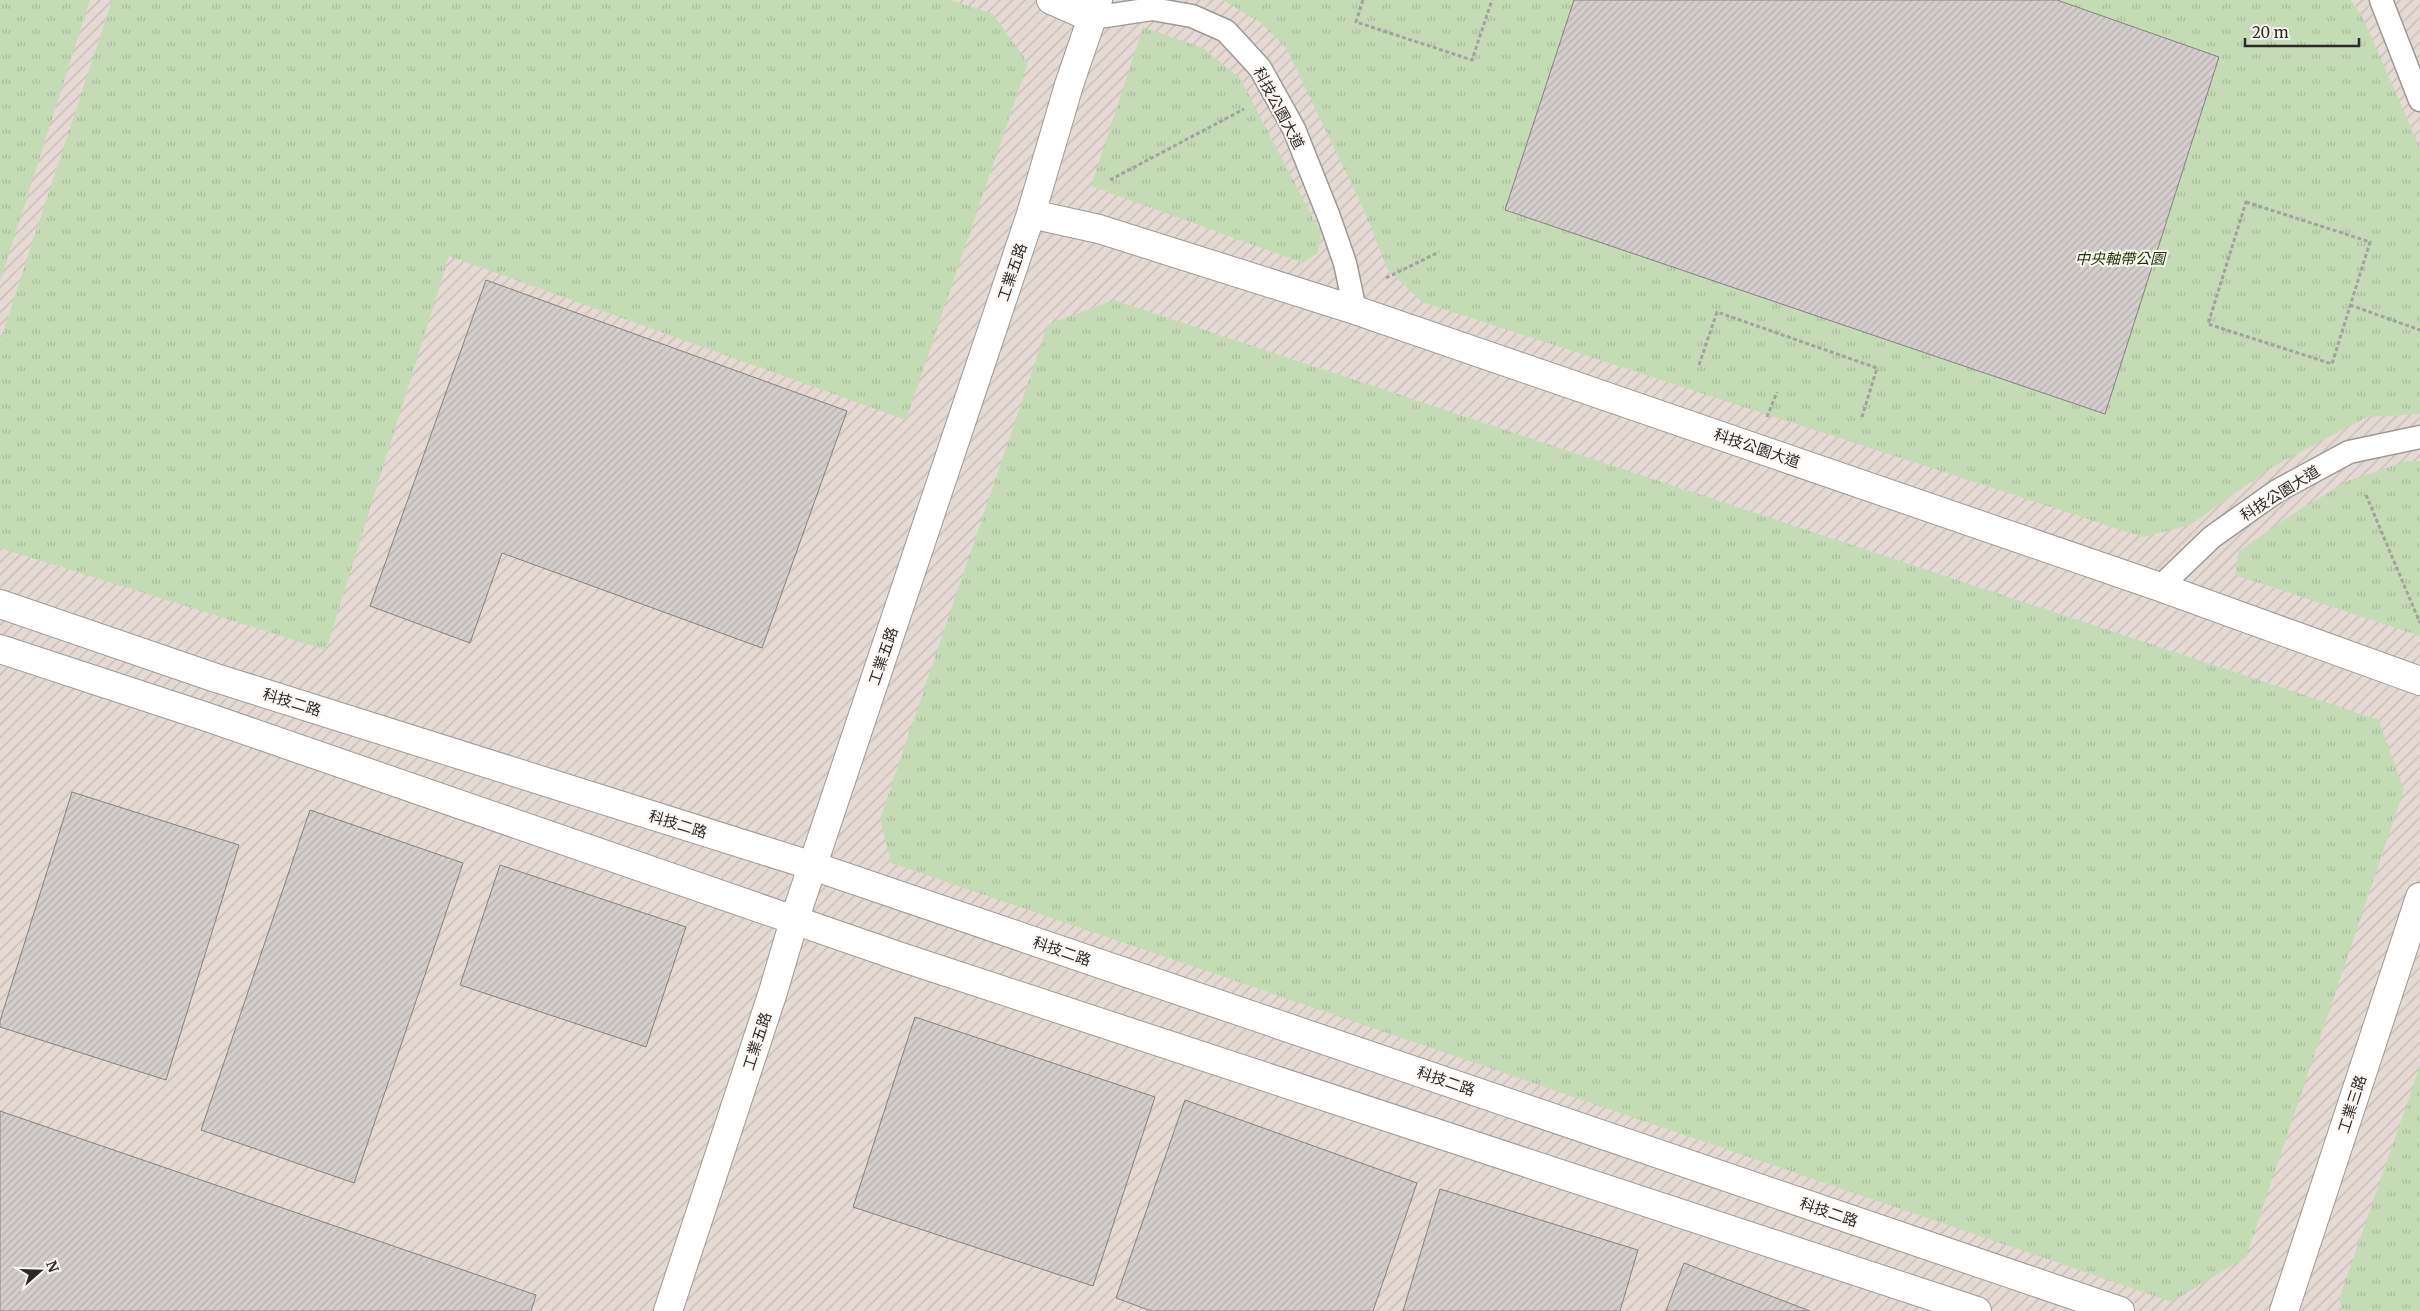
<svg xmlns="http://www.w3.org/2000/svg" width="2420" height="1311" font-family="Merriweather,'Noto Sans TC',serif">
<defs>
<pattern id="industrial-furrows" width="10" height="10" patternUnits="userSpaceOnUse" patternTransform="scale(1.25)"><rect width="10" height="10" fill="#e5dad3"/><path d="M-1 1l2-2M0 10L10 0M9 11l2-2" fill="none" stroke="#c5bbb5"/></pattern>
<pattern id="grass-tufts" width="24" height="20" patternUnits="userSpaceOnUse" patternTransform="scale(1.25)"><rect width="24" height="20" fill="#c5dbb6"/><path d="M3 7l-1-3M5 7V3M7 7l1-3M15 17l-1-3M17 17v-4M19 17l1-3" fill="none" stroke="#a9bc9c"/></pattern>
<pattern id="building-hatch" width="6" height="6" patternUnits="userSpaceOnUse" patternTransform="scale(1.25)"><rect width="6" height="6" fill="#d3cecb"/><path d="M-1 1l2-2M0 6l6-6M5 7l2-2" fill="none" stroke="#b5b1ae"/></pattern>
</defs>
<rect width="100%" height="100%" fill="#ede8e5"/>
<!-- industrial -->
<path fill="url(#industrial-furrows)" d="M0 0H2420V1311H0Z"/>
<!-- grass -->
<path fill="url(#grass-tufts)" d="M0 0H90L0 282Z
M112 0H951L993 14 1028 63 906 420 449 256 326 650 0 548V341Z
M1223 0H2351L2363 18 2420 148V414L2367 417 2274 466 2190 525 2143 537 1422 302 1388 270 1363 208 1286 48 1261 23Z
M1143 27 1203 48 1240 78 1321 233 1318 253 1303 263 1091 186Z
M1114 300 2379 720 2404 790 2246 1257 2172 1302 891 863 880 819 1048 324Z
M2406 461H2420V636L2235 575 2239 551 2288 517 2347 481Z
M2420 1066V1311H2343L2339 1299Z"/>
<!-- building -->
<path fill="url(#building-hatch)" stroke="#85817e" d="M1574 0H2057L2219 57 2105 414 1505 210Z
M486 280 847 411 762 648 502 553 470 643 370 606Z
M72 792 239 845 166 1080 0 1027V1021Z
M310 810 463 863 354 1183 201 1130Z
M500 865 686 927 646 1047 460 985Z
M915 1017 1155 1097 1093 1286 853 1207Z
M1185 1100 1417 1183 1373 1311H1151L1116 1298Z
M0 1111 536 1295 531 1311H0Z
M1440 1189 1638 1250 1620 1311H1403Z
M1684 1263 1810 1311H1666Z"/>
<g fill="none" stroke-linecap="round" stroke-linejoin="round">
<!-- lane casing -->
<g stroke="#9d9996" stroke-width="25">
<path id="lane" d="M2381 0 2420 100
M1092 18 1152 9 1192 16 1226 31 1260 68 1294 129 1329 217 1345 263 1355 310
M2160 587 2212 537 2277 491 2349 452 2420 437"/>
</g>
<!-- street casing -->
<g stroke="#9d9996" stroke-width="30">
<path id="street" d="M1051 0 1092 18
M1031 214 1099 229 1355 310 2160 587 2420 681
M0 604 216 678 813 866 2120 1311
M0 649 204 716 901 957 1977 1311
M668 1311 773 992 794 921 1031 214 1069 85 1098 0
M2284 1311 2420 897"/>
</g>
<!-- path -->
<path stroke="#a4a19e" stroke-width="3" stroke-dasharray="4 2.5" stroke-linecap="butt" d="M1363 0 1356 22 1472 60 1492 0
M1110 180 1244 109
M2246 202 2370 242 2332 364 2208 324Z
M1386 278 1439 252
M2350 305 2420 330
M1699 365 1717 312 1877 368 1861 420
M1767 417 1777 392
M2366 495 2420 623"/>
<!-- lane -->
<use href="#lane" stroke="#fff" stroke-width="22"/>
<!-- street -->
<use href="#street" stroke="#fff" stroke-width="28"/>
</g>
<g text-anchor="middle" dominant-baseline="central" stroke-width="4" stroke-linejoin="round" paint-order="stroke">
<!-- street labels -->
<g font-size="15" fill="#2c2a29" stroke="#faf6f2">
<text transform="translate(1279 108) rotate(62)">科技公園大道</text>
<text transform="translate(1012 272) rotate(-71)">工業五路</text>
<text transform="translate(1757 448) rotate(19)">科技公園大道</text>
<text transform="translate(2280 493) rotate(-32)">科技公園大道</text>
<text transform="translate(883 656) rotate(-71)">工業五路</text>
<text transform="translate(292 702) rotate(17)">科技二路</text>
<text transform="translate(678 824) rotate(17)">科技二路</text>
<text transform="translate(1062 951) rotate(19)">科技二路</text>
<text transform="translate(757 1041) rotate(-72)">工業五路</text>
<text transform="translate(1446 1081) rotate(19)">科技二路</text>
<text transform="translate(2352 1104) rotate(-72)">工業三路</text>
<text transform="translate(1829 1212) rotate(19)">科技二路</text>
</g>
<!-- park labels -->
<g font-size="15" font-style="italic" fill="#1b3500" stroke="#faf6f2">
<text x="2120" y="258">中央軸帶公園</text>
</g>
</g>
<!-- north arrow -->
<g transform="translate(40 1271) rotate(70)" stroke="#faf6f2" stroke-width="4" paint-order="stroke">
<path d="M0-4L9 19L0 12L-9 19Z" fill="#2c2a29"/>
<text y="-8" font-size="14" font-weight="bold" text-anchor="middle" fill="#2c2a29">N</text>
</g>
<!-- scale -->
<path d="M2245 38v8h114v-8" fill="none" stroke="#2c2a29" stroke-width="2.5"/>
<text x="2252" y="38" font-size="15" fill="#2c2a29" stroke="#faf6f2" stroke-width="4" paint-order="stroke">20 m</text>
</svg>
